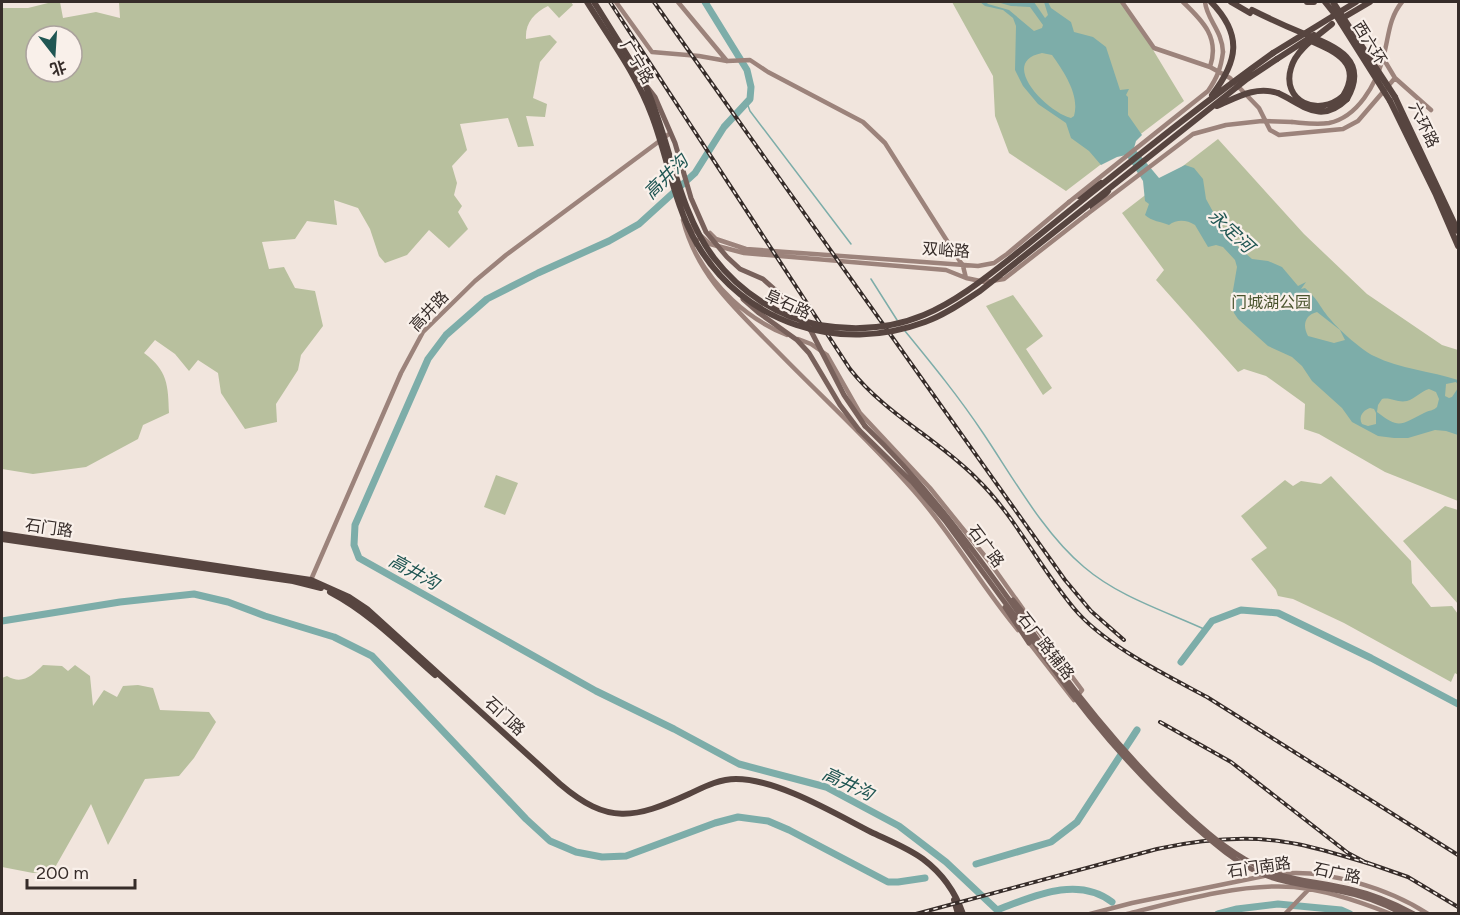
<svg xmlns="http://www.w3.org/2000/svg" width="1460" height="915" font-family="Figtree,'Noto Sans SC',sans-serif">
<rect width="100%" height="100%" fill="#f1e5dd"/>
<!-- green -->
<path fill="#b8c09e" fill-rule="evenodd" d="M52 2H60L63 18 96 12 120 18 119 2H571L573 5 559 18 548 6C534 13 525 23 526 39L550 35 557 42 540 62 533 98 547 104 545 117 526 116 534 146 518 147 508 118 460 124 467 150 452 166 457 183 454 195 462 206 458 212 468 229 449 248 429 230 407 255 385 263 379 256 370 229 358 208 334 200 337 225 307 221 295 239 262 242 269 269 284 267 295 288 315 291 323 326 301 355 298 370 276 404 277 422 245 429 221 393 218 373 198 360 189 371 175 354 155 340 144 353C168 371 168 385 169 413L143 425 138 439 86 467 33 474 2 469V8H28ZM36 36H72V72H36Z
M952 2H1124L1184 101 1066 191 1009 153 995 116 993 76Z
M1218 139 1304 234 1367 294 1442 345 1458 350V501L1385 472 1319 434 1304 429 1305 404 1266 376 1244 369 1238 372 1156 280 1164 270 1122 213Z
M1013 295 1043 336 1026 349 1052 388 1043 395 986 306Z
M496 475 518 483 505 515 484 507Z
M1331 476 1411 561 1412 583 1431 607 1452 606 1458 614V675L1455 673 1451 682 1344 623 1293 599 1278 596 1276 590 1251 559 1267 548 1241 516 1285 480 1293 486 1301 481 1321 484Z
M1445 506 1458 510V604L1403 541Z
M43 665 62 666 68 671 75 665 90 676 93 706 104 690 117 697 123 686 138 685 153 688 160 710 209 712 216 722 194 758 179 776 145 779 108 845 91 804 53 871 33 873 2 867V678L7 676C22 685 32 676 43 665Z"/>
<!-- water -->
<path fill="#7dada9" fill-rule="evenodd" d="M980 2H986L988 4 1009 10 1034 31 1042 28 1043 25 1030 7 1011 6 997 2H1034L1045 18 1048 15 1044 2H1048L1051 8 1071 22 1074 32 1093 37 1106 47 1120 90 1129 89 1126 95 1128 97V115L1142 135 1136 141 1134 148 1159 178 1185 165 1194 168 1203 179 1206 199 1227 237 1252 259 1268 261 1282 267 1298 286 1306 282 1301 289 1305 288C1319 300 1320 308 1331 320 1339 330 1363 351 1374 356 1400 369 1431 371 1458 380V385L1456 382 1446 384 1445 396 1449 398 1452 397 1458 388V435L1446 431 1435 430 1408 438H1394L1378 436 1352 422 1342 408 1312 381 1302 366 1292 357 1268 346 1238 319 1234 313 1231 302 1237 267 1235 260 1223 247 1216 245 1208 247 1195 225C1187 220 1177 219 1169 225 1162 222 1151 221 1145 215L1149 204 1145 201 1143 181 1126 155 1117 157 1101 165 1089 151 1071 138 1066 123 1038 104 1023 86 1015 70 1016 26 1013 18 1003 10 985 6ZM1042 53 1052 55C1064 72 1080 95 1074 116L1071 118C1048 113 997 62 1042 53ZM1317 312 1340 330 1345 340 1334 343 1308 336C1302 325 1305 315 1317 312ZM1429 389 1436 392 1439 399 1437 407C1433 411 1430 410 1424 413 1401 424 1400 430 1377 412L1378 405 1382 399C1391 397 1397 403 1407 401 1415 399 1421 391 1429 389ZM1370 408 1374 409 1376 413V424L1368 426 1362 424C1358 417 1363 410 1370 408Z"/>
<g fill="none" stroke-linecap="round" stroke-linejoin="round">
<!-- stream -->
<path stroke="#7dada9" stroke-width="1.5" d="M747 103 750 111 851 244
M871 279 897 320
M905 331C932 364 959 397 983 433 1012 476 1044 534 1084 567 1119 597 1165 611 1206 630"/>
<!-- river -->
<path stroke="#7dada9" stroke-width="7" d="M705 2 747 70 751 87 750 99 724 127 695 173 639 224 609 241 538 273 487 299 446 335 428 359 355 525 354 545 359 558 596 691 674 729 739 764 826 787 899 826 946 862 997 910C1032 897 1077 875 1112 902
M2 621 120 602 194 594 228 602 265 616 334 637 372 656 526 819 550 841 576 852 602 857 626 856 715 823 738 817 768 821 789 830 888 882H898L925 878
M1181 662 1212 621 1241 610 1278 613 1371 658 1458 704
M976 864 1051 842 1077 822 1137 730
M1218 914 1237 909 1278 904 1341 910 1350 914"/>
<!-- secondary -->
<path stroke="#9c837b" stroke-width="4.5" d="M616 2 652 52 699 56 727 61 750 60 768 72 863 122 885 143 963 266 966 278
M678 2 727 61
M1122 2 1154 48 1210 67 1230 78 1259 108 1270 130 1279 135 1343 129 1358 121 1395 78
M1183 2C1203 21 1220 38 1210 67
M1205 2C1207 20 1222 30 1223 52
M1383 58 1395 78 1431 110
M1292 122C1304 123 1316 125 1329 123 1358 117 1376 84 1383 58 1389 38 1388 19 1402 2
M683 220C698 278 739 312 780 354 825 400 872 443 914 491 953 535 981 586 1018 630
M690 226 710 244 744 253 946 270 966 278 985 282 1004 279 1086 215
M710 233 716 239 746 249 978 266 994 263 1007 254 1069 202
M697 240 693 244V248C713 287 747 319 787 335
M798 339 811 344 827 355 860 413 930 488 988 560 1023 609
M310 582 401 373 423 332 475 281 506 255 669 134
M1028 641 1074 700 1082 690 1032 623
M1279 874C1324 868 1390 889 1428 914
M1090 914 1132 903 1264 876
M1127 914C1178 901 1241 883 1294 887 1326 890 1361 902 1391 914
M1285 914 1310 888"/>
<!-- primary -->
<path stroke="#78615b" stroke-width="5" d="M865 426C939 497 996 581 1055 664
M859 430 912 482 946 522 1052 667
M1013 600 1033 625
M1005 607 1029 643"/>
<!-- highway -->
<path stroke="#574540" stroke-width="6" d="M594 2 644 82
M1231 2 1250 13
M1307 2H1314
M1341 19 1370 2
M1332 24C1318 36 1296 49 1291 68 1281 101 1318 118 1343 96
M1273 53 1356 2
M1277 59 1314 35
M1278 93C1304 105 1320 125 1347 99
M1395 97 1458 231
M1390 101 1436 195 1458 246
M1079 196 1101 183
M1093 208 1108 191
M2 534 311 580 349 597 367 609 560 784C608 825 634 819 689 794 704 787 719 779 736 779 777 779 834 813 871 832 888 840 908 848 923 859 943 874 955 891 963 914
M2 539 293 581 321 588
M330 592C370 613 402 646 435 675
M954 900 958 914"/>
<!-- rail casing -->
<g stroke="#362c29" stroke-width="4">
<path id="rail" d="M610 2 850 369C885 414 938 439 977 479 1017 518 1041 571 1078 613 1109 647 1166 675 1207 697L1458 855
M654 2 1065 580 1091 611 1124 640
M1160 722 1231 762 1348 853 1365 862 1408 877 1458 907
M916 914 1157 849C1199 840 1242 835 1285 842 1315 846 1345 857 1374 865"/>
</g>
<!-- rail -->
<use href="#rail" stroke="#f9f0ea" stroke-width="1.5" stroke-dasharray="4.5" stroke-linecap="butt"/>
<!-- secondary-bridge -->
<path stroke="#9c837b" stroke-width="4.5" d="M1069 202 1208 91C1217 78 1221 68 1223 52
M1086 215 1193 134 1226 125 1262 121 1292 122"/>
<!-- primary-bridge -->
<path stroke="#78615b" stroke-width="5" d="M648 88 655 97 675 143 691 198 706 232 727 257 740 269 763 279 790 303 811 331 844 395 865 426
M743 299 759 313 797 340 809 353 840 405 859 430
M1055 664C1095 718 1138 769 1188 815 1212 837 1236 857 1266 870 1292 881 1323 882 1350 889 1372 894 1394 903 1414 914
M1052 667C1092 723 1137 775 1188 821 1211 841 1234 862 1262 874 1286 884 1313 886 1339 891 1361 895 1383 903 1403 914"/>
<!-- highway-bridge -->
<path stroke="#574540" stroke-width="6" d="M587 2C610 39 637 75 652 116 668 158 674 205 697 244 744 324 839 354 925 322 945 315 963 302 980 291L1247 79 1277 59
M1211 2C1243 35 1238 61 1212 95
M1325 2 1337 17 1390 101
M1333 2 1395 97
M1252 10C1268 18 1283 25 1300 32 1331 45 1371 57 1347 99
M1311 41C1336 52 1363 64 1343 96
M644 82C670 139 677 209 714 258 740 292 778 317 819 325 904 339 949 307 1012 257 1038 236 1064 215 1090 194 1150 146 1210 98 1273 53
M1217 106C1238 97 1255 86 1278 93"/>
</g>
<g text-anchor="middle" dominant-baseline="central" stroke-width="4.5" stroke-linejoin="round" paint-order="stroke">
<!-- street labels -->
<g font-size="16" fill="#362c29" stroke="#f9f0ea">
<text transform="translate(1370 43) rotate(58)">西六环</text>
<text transform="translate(637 62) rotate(59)">广宁路</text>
<text transform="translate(1424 125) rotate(64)">六环路</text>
<text transform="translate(946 250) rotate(4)">双峪路</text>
<text transform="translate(788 304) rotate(24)">阜石路</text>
<text transform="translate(429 311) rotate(-47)">高井路</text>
<text transform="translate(49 528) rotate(8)">石门路</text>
<text transform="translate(986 546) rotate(53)">石广路</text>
<text transform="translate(1046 646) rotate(52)">石广路辅路</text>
<text transform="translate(505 716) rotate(43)">石门路</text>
<text transform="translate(1259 867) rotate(-8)">石门南路</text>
<text transform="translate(1337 873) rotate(12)">石广路</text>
</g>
<!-- park labels -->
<g font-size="16" fill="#4a542e" stroke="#f9f0ea">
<text x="1271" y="302">门城湖公园</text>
</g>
<!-- water labels -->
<g font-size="18" font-style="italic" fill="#205653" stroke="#f9f0ea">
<text transform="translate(666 177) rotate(-45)">高井沟</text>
<text transform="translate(1231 231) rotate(43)">永定河</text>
<text transform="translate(414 572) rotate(29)">高井沟</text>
<text transform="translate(848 784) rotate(25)">高井沟</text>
</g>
</g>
<!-- border -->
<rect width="1460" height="915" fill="none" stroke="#362c29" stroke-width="6"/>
<!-- north arrow -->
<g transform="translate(54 54) rotate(163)"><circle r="28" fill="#f9f0ea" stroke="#aba29d" stroke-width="1.5"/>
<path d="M0-4.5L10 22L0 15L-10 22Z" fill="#205653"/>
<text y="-9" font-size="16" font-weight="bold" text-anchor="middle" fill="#362c29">北</text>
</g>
<!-- scale -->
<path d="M27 879v9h108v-9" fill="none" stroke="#362c29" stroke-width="3"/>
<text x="36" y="879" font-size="18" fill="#362c29" stroke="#f9f0ea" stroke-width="4.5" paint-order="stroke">200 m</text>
</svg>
